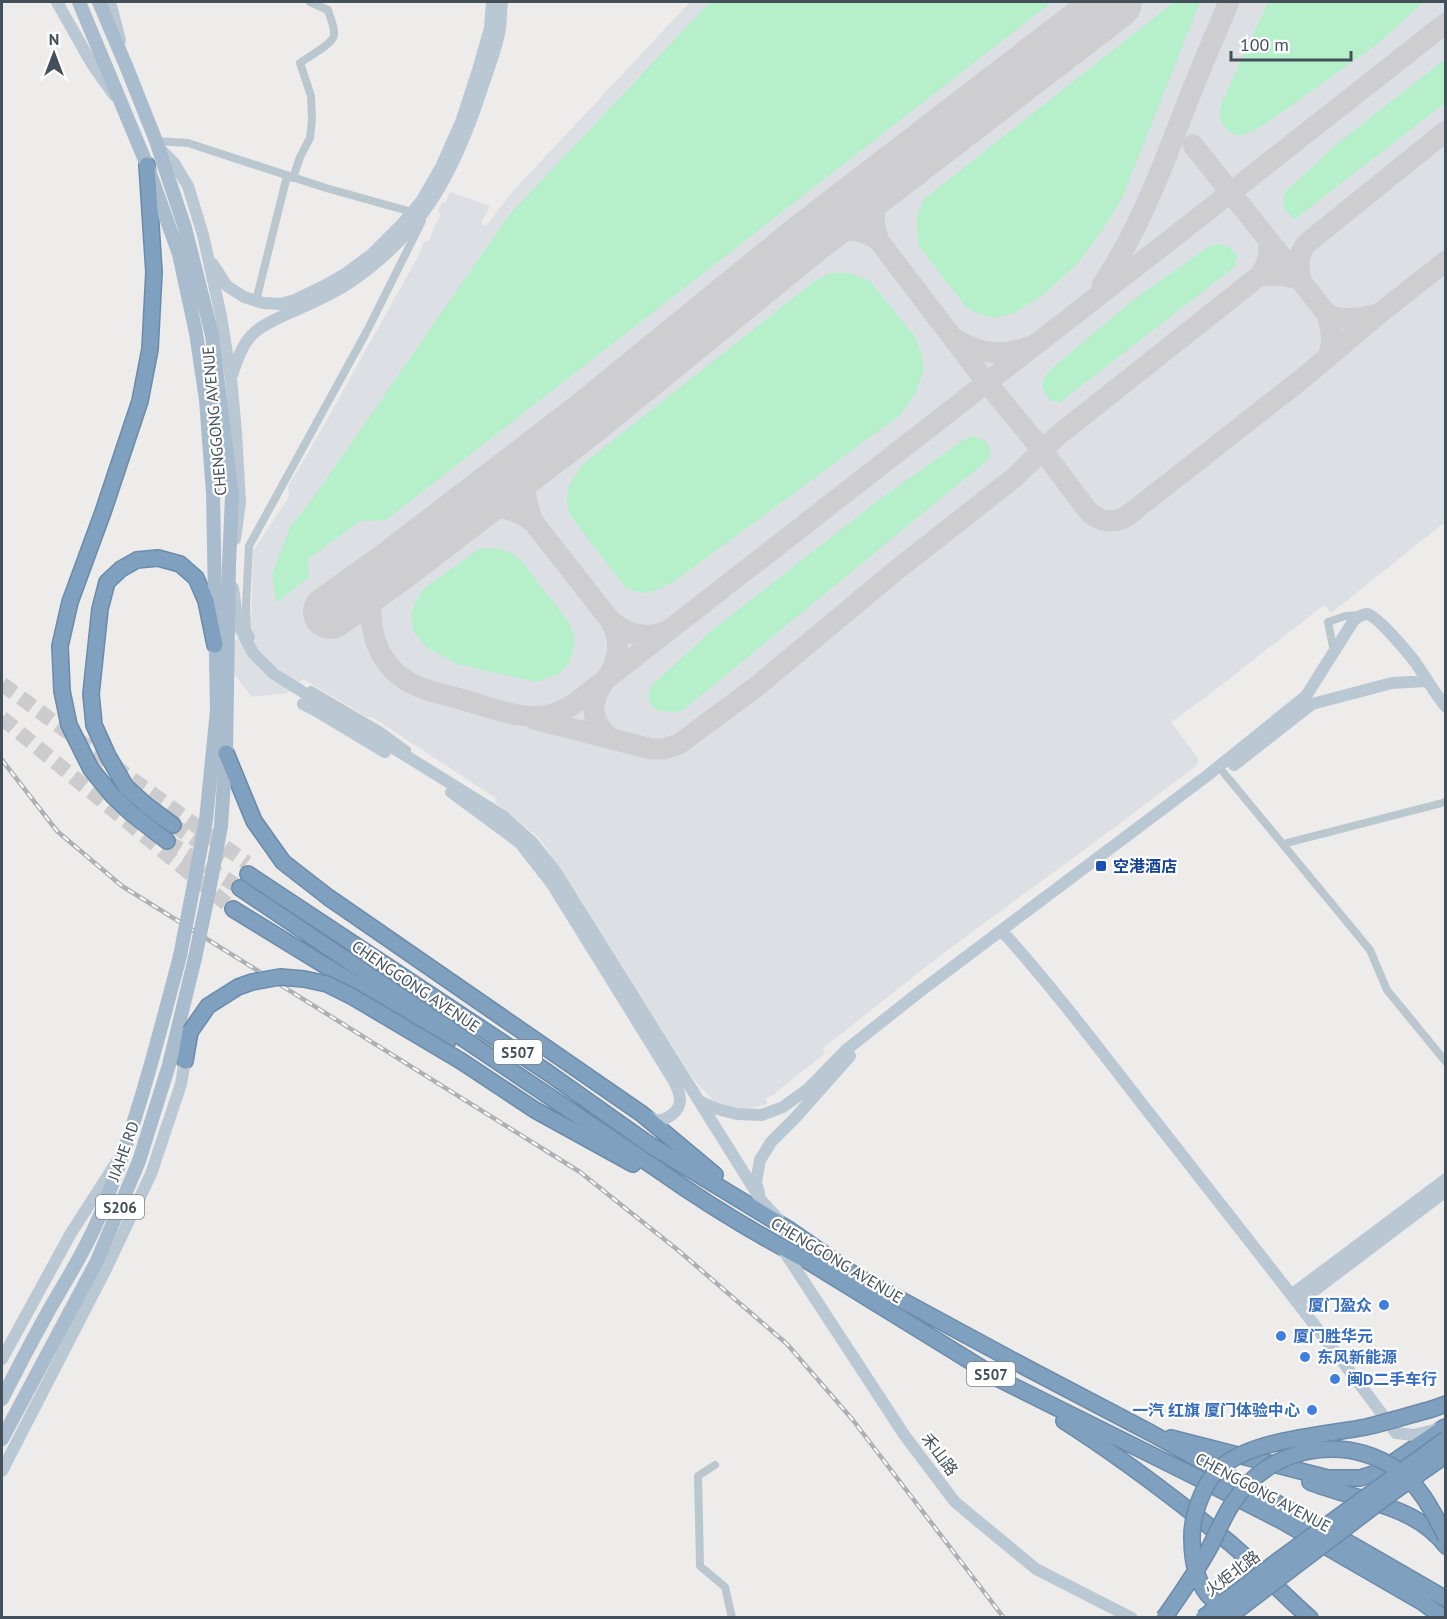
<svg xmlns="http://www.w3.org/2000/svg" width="1447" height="1619" font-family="'PT Sans','Noto Sans SC',sans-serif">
<rect width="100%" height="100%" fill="#eeebeb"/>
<!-- airport -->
<path fill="#dce0e4" d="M690 2H1445V522L1331 613 1324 605 1201 701 1171 722 1198 758V763L1196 766 1122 822 945 952 823 1048 825 1053 773 1095 766 1098 767 1104 747 1109 721 1106 714 1101 694 1080 546 848 538 837 495 802 497 799 372 717H367L303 679 287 693 252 697 230 669 229 645 251 628 253 551 289 497 288 486 319 434 421 251 423 242 429 241 435 225 441 215 438 212 439 208 443 202 445 203 450 192 490 206 481 223 486 226 512 192Z"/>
<!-- green -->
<path fill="#b5f0ca" d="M710 2H1052L386 520 360 521 308 559 309 577 276 603 272 574 290 527 316 494 509 215Z
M1174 2H1200L1122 198 1106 225 1079 262 1043 295 1014 313 996 318 979 314 966 307 918 245 917 215 924 199Z
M1268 2H1424L1376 45 1265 124 1251 132 1236 136 1226 129 1219 117 1222 102Z
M1445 59V103L1295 219C1285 212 1279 203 1286 191L1338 143Z
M1217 244 1228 246 1239 257 1234 260 1237 265 1059 403C1046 400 1044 394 1042 382L1049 371 1133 300 1208 247Z
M830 273H849L870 281 915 337 921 353 924 369 916 392 900 415 676 580C656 591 647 598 625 587L570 515 567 500 568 487 583 464 812 283Z
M975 437 987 442 990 450 989 459 682 711C663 713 644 712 650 687L711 631 876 502 966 438Z
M479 549C497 548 506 548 521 560L569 623 574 635V649L568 665 557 675 536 682 457 664 426 647 413 631 411 612 422 590Z"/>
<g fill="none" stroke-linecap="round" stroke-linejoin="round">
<!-- taxiway -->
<path stroke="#ceced0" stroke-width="21" d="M1193 145 1327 314
M807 239C831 229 857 224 879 241 870 219 875 197 887 177
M879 241 987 383 1043 451 1088 511C1099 522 1114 524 1127 516L1303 378 1380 313 1446 261
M1259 276 1278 275 1301 279C1298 266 1297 256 1306 244L1446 131
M1102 285C1137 233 1160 174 1182 116 1197 77 1213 39 1229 2
M955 339C980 354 1002 357 1028 347
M1328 357C1334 342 1331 329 1327 314 1345 322 1361 318 1379 314
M585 420C547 450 508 468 534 523 494 488 450 521 417 548 406 557 391 566 382 578 360 608 373 659 404 679 422 691 444 694 464 700 490 707 521 721 549 715 558 713 566 708 574 704L1202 215 1446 23
M534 523 610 620C622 641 619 659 607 678
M610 620C627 634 646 641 667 631
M604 682C588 705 591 721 611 739
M534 719 651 749H664L679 744 756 687 899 568 1015 477 1056 437 1259 276C1268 265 1271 253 1268 239"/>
<!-- runway -->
<path stroke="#ceced0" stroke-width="54" d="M330 612 392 568 585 420 807 239 1115 2"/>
<!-- highway-tunnel -->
<path stroke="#ccccce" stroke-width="15" stroke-dasharray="15 8" stroke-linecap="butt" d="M2 684 247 863
M2 718 233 909
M173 825 225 859
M167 841 240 888"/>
<!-- highway casing -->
<g stroke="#6b8baa" stroke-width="18">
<path id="highway" d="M147 165 154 272 150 349 140 401 103 512 70 602 60 646 62 691 69 725 91 769 113 796 131 813 167 841
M226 753 254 821 283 862 328 897 642 1114 715 1175
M173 825 146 805 126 787 108 756 94 725 91 694 100 609 107 582 121 569 137 560 158 558 180 564 196 578 206 601 215 645
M248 874 547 1072 650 1145 788 1229 853 1274 1027 1368 1151 1433 1356 1547 1446 1599
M240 888 657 1169C704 1202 754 1233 806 1260L1001 1380 1190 1474 1282 1521 1422 1602 1444 1618
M233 909 448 1041
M185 1061 190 1032
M461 1061 535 1110 633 1164
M1432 1409 1446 1404
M1064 1421C1122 1458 1177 1500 1230 1543 1258 1567 1282 1594 1310 1618
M1171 1438 1328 1478H1360L1379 1472 1445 1427
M1310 1482C1354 1500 1415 1504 1446 1546"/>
</g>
<!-- street -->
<path stroke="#bbc7cf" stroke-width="8" d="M156 141 188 143 326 188 412 212
M293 178 300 157 310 138 312 119 311 96 300 63C308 57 333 44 334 35 335 27 330 18 328 10L310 2
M256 301 287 176
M251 637 247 630 246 606 249 546 368 329 422 221
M1334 652 1328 622 1345 616 1360 615
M311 690 381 731 407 750
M1224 773 1370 950 1387 990 1446 1062
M1283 844 1446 802
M715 1465 698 1476 700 1566 725 1587 732 1618"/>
<!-- secondary -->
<path stroke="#bac8d4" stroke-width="12" d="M57 2 92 64 114 95
M110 2 120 40
M159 148 174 163 188 186 203 235 221 316 231 379 236 432 240 502 235 539
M212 263 227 286 244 297 263 303 280 304 295 300 324 286 345 274 372 254 402 224 422 200 441 167 461 122 478 70 490 28 492 2
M232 375C237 360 243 342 255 332 264 324 276 319 287 314 309 304 332 295 352 281 422 233 454 173 480 94 487 73 496 51 500 29 501 20 501 10 502 2
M233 588 238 624 253 653 274 674 503 816 532 842 555 871 761 1200 779 1220
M303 704 320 713 385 752
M1234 765 1312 704 1392 683 1427 681
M451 792 520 843 552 884 674 1081C677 1087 680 1093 680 1100 680 1111 666 1122 655 1120 652 1119 649 1117 646 1116
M1002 931C1063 999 1118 1074 1175 1146 1249 1241 1325 1336 1396 1433L1414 1435 1438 1429
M699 1101 717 1109 737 1114 762 1115 783 1107 809 1088 846 1050 918 993 1208 775 1306 696 1354 620C1358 617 1362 614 1367 614 1377 615 1413 658 1419 668 1428 681 1436 695 1446 707
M759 1193 756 1182 760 1160 771 1142 796 1117 850 1056
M782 1248 905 1436 955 1502 1036 1569 1132 1618
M1291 1295 1446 1179
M1298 1303 1446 1191
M2 1359 71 1233 118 1160
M2 1471 106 1269 151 1174 181 1084 185 1061 184 1054"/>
<!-- primary -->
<path stroke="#a9bccd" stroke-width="14" d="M79 2 147 165 179 254 196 333 206 400 213 493 217 710 206 820 194 884
M99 2 127 68 156 141 185 228 212 335 232 496 229 565 226 753 221 826 209 891
M2 1399C17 1369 33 1339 49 1310 67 1279 87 1247 101 1213 135 1130 157 1043 180 956
M2 1439 97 1261 139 1161 169 1065 195 958"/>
<!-- highway -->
<use href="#highway" stroke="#7fa0be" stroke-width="15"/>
<!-- rail casing -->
<g stroke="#adb1b6" stroke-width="4.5">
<path id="rail" d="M2 760 57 831 122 886 580 1172 679 1251 787 1344 852 1419 1004 1618"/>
</g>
<!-- rail -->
<use href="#rail" stroke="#fff" stroke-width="2" stroke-dasharray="7" stroke-linecap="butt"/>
<!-- highway-bridge casing -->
<g stroke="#6b8baa" stroke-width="18" stroke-linecap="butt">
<path id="highway-bridge" d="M190 1032 208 1006 238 987 252 982 280 977 304 979 327 984 353 997 461 1061
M1164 1618C1181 1594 1197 1571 1211 1545 1222 1522 1230 1502 1249 1483 1288 1444 1349 1438 1395 1468 1420 1484 1433 1512 1446 1537
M1203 1618 1283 1557 1446 1439
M1227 1618 1390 1494 1446 1455
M1235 1618C1228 1612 1220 1607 1213 1600 1196 1585 1192 1559 1192 1537 1192 1514 1205 1477 1225 1464 1259 1439 1324 1435 1366 1427 1388 1422 1410 1415 1432 1409"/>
</g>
<!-- primary-bridge -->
<path stroke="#a9bccd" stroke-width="14" d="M180 956 194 884
M195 958 209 891"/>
<!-- highway-bridge -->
<use href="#highway-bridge" stroke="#7fa0be" stroke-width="15"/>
</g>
<!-- markers -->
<rect fill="#1a4fb4" stroke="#fff" stroke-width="2" x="1095" y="860" width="12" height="12" rx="3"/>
<g fill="#3f7fe0" stroke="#fff" stroke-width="2">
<circle cx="1384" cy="1305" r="6"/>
<circle cx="1281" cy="1336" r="6"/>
<circle cx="1305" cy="1357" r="6"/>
<circle cx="1335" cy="1379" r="6"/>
<circle cx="1312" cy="1410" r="6"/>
</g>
<g text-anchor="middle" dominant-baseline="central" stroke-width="4.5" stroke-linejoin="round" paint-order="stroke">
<!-- shield labels -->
<g fill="#fff" stroke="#7b848b" stroke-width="1.5">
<rect x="494" y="1040" width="48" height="24" rx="4.5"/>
<rect x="96" y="1195" width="48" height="24" rx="4.5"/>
<rect x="967" y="1362" width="48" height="24" rx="4.5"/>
</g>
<g font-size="15" font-weight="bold" fill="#435059">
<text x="518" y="1052">S507</text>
<text x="120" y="1207">S206</text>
<text x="991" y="1374">S507</text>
</g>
<!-- street labels -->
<g font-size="16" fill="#435059" stroke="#fff">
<text transform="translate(214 421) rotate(-95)">CHENGGONG AVENUE</text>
<text transform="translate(416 986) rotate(34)">CHENGGONG AVENUE</text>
<text transform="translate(123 1151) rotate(-70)">JIAHE RD</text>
<text transform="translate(837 1260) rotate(31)">CHENGGONG AVENUE</text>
<text transform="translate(940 1454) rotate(53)">禾山路</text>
<text transform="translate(1263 1492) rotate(28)">CHENGGONG AVENUE</text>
<text transform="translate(1232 1573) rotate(-37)">火炬北路</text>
</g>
<!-- transit labels -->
<g font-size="16" font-weight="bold" fill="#164399" stroke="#fff" text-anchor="start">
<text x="1113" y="866">空港酒店</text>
</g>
<!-- shop labels -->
<g font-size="16" font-weight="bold" fill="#366cbe" stroke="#fff" text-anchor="start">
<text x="1372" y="1305" text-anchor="end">厦门盈众</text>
<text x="1293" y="1336">厦门胜华元</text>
<text x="1317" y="1357">东风新能源</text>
<text x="1347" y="1379">闽D二手车行</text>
<text x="1300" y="1410" text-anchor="end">一汽 红旗 厦门体验中心</text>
</g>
</g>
<!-- border -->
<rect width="1447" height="1619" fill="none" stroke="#435059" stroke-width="6"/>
<!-- north arrow -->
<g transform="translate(54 54)" stroke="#ffffff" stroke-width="4.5" paint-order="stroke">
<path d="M0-4.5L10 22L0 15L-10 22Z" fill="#435059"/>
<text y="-9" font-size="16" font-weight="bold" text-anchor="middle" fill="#435059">N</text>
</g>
<!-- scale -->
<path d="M1231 51v9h120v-9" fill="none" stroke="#435059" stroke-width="3"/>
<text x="1240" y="51" font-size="18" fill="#435059" stroke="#ffffff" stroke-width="4.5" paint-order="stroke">100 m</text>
</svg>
